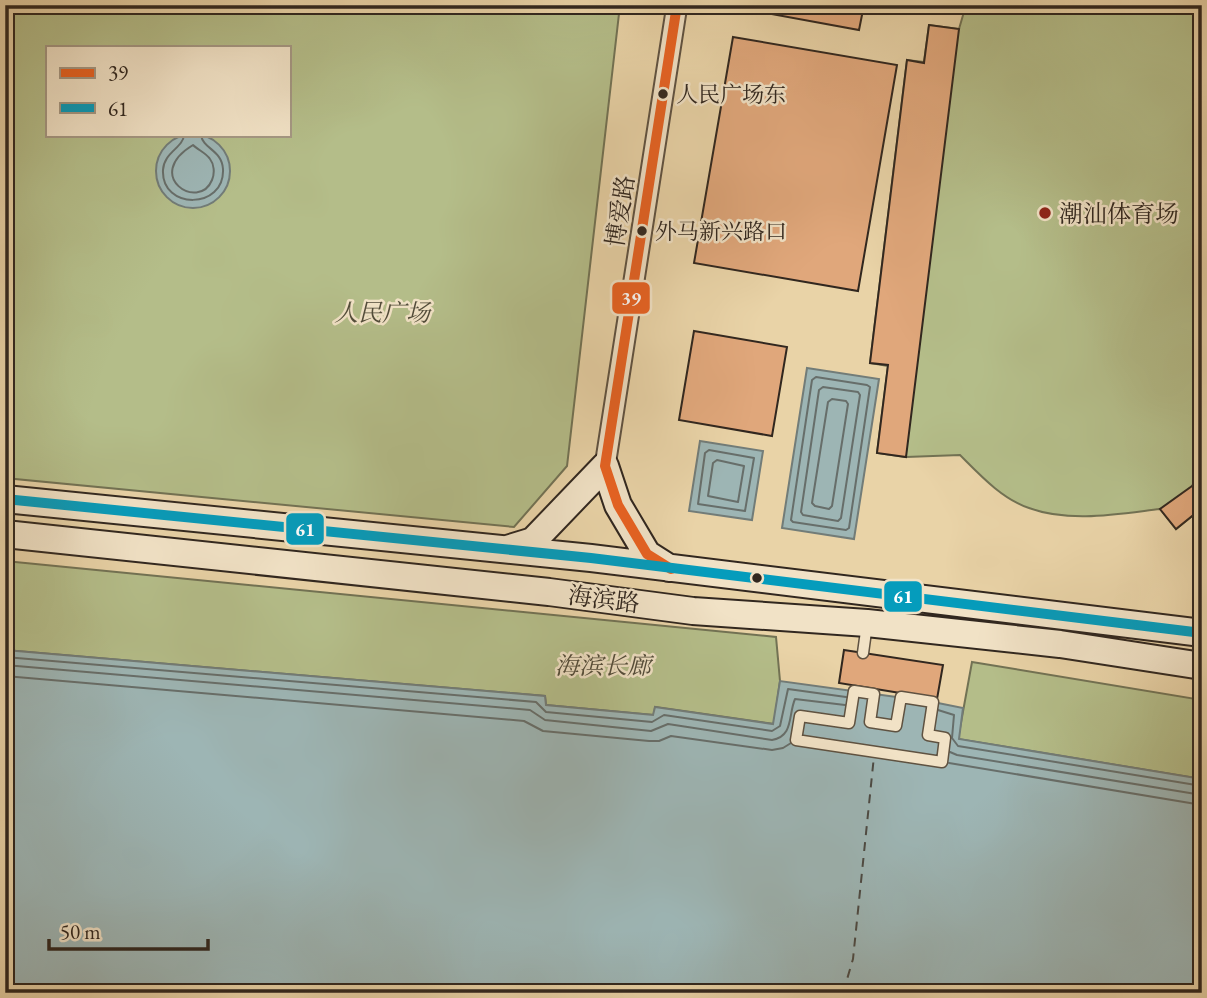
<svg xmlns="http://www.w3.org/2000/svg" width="1207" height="998" font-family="'EB Garamond','Noto Serif SC',serif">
<rect width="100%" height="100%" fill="#e9d3a7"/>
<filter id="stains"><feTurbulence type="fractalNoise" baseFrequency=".00286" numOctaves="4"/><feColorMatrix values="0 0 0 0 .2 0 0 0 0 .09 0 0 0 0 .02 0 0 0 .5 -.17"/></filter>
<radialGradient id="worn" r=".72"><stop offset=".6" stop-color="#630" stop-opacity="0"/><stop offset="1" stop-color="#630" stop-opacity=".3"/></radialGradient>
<!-- green -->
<path fill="#b4bd89" stroke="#727254" stroke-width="2" fill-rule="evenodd" d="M5 5H620L567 466 514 527 5 478ZM47 47H289V135H47Z
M966 5H1202V508L1176 529 1160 509C1118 514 1070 523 1029 508 1002 499 980 475 960 455L906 457 877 453 888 366 870 363 907 60 924 62 929 25 959 29Z
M5 561 776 637 780 681 774 724 655 707 654 715 546 705 545 696 5 650Z
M972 662 1202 700V779L958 739Z"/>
<!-- water -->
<path fill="#9db5b4" stroke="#727c78" stroke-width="2" d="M156 171a37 37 0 1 1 74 0a37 37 0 1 1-74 0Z
M807 368 879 379 854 539 782 528Z
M700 441 763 451 752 520 689 511Z
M5 650 545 696 546 705 653 715 655 707 773 724 780 681 933 702 963 708 959 739 1202 779V993H5Z"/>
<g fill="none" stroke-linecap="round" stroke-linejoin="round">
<!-- shore -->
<path stroke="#676e6a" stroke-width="2" d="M184 135C183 148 164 152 163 170 161 210 225 210 223 169 222 150 203 149 201 135
M193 145C198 150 206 153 210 159 214 164 215 173 212 180 199 212 142 176 193 145Z
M816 377 867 385 870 387 849 528 846 530 793 522 791 520 812 380Z
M823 387 858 392 860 395 841 518 838 521 803 515 801 512 819 390Z
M832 399 846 401 848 404 832 506 829 509 815 506 812 503 828 402Z
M709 450 754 458 745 511 698 504 705 453Z
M717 460 744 466 738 502 708 496 713 463Z
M5 657 536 702 546 712 652 722 664 715 772 731 780 726 788 689 846 697
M5 665 530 710 545 720 651 731 668 724 772 740C794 736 788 715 795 699L845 705
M5 676 524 721 543 731 649 741H659L671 736 772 750 783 748 791 743
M938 710 954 715 952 738 958 746 1202 786
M950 752 957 755 1202 795
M949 763 1202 805"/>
<!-- ferry -->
<path stroke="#4c4a44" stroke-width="2" stroke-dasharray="9 7" stroke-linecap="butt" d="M843 993 853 959 874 756"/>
</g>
<!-- building -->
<path fill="#e0a77b" stroke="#31271f" stroke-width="2" d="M745 5H864L859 30 744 9Z
M929 25 959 29 906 457 877 453 888 365 870 363 907 60 924 63Z
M733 37 897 65 858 291 694 263Z
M694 331 787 347 772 436 679 420Z
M1202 474V508L1176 529 1160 509 1192 486Z
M844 650 943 665 937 699 839 683Z"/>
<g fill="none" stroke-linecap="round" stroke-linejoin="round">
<!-- lane casing -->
<g stroke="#5f5241" stroke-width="13">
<path id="lane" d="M863 653 867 624
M854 691 874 694 870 722 896 726 901 697 933 702 928 735 945 738 942 762 796 740 800 716 849 723Z"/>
</g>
<!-- street casing -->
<g stroke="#5f5241" stroke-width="23">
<path id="street" d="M605 466 677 5"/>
</g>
<!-- secondary casing -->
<g stroke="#31271f" stroke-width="30">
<path id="secondary" d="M5 499 591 558 1202 633
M5 534 549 592 693 611 867 623 1060 644 1202 666
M507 549 533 541 605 466 618 505 647 554 669 568"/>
</g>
<!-- lane -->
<use href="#lane" stroke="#f1e2c6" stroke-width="10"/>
<!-- street -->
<use href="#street" stroke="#f1e2c6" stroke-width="19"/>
<!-- secondary -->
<use href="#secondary" stroke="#f1e2c6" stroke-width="26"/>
<!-- bus-1 casing -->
<g stroke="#f1e2c6" stroke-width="16">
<path id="bus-1" d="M671 569 647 554 618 505 605 466 677 5"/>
</g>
<!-- bus-2 casing -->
<g stroke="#f1e2c6" stroke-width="16">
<path id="bus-2" d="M5 499 591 558 1202 633"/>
</g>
<!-- bus-1 -->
<use href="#bus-1" stroke="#e86222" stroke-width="10"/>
<!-- bus-2 -->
<use href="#bus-2" stroke="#059cbc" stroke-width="10"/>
</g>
<!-- markers -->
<g fill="#31271f" stroke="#f1e2c6" stroke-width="2.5">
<circle cx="663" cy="94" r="6"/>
<circle cx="642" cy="231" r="6"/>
<circle cx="757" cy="578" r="6"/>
</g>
<circle fill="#8f2418" stroke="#f1e2c6" stroke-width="2.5" cx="1045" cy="213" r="7"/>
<g text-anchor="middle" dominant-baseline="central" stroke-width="5" stroke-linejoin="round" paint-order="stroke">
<!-- bus labels -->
<g font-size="22" fill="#31271f" stroke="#f1e2c6" text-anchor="start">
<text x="676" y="94">人民广场东</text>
<text x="655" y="231">外马新兴路口</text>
</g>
<!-- street labels -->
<g font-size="24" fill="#31271f" stroke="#f1e2c6">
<text transform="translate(620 211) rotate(-81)">博爱路</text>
<text transform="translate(604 599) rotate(7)">海滨路</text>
</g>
<!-- poi labels -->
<g font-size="24" fill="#31271f" stroke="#f1e2c6" text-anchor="start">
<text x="1059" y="213">潮汕体育场</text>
</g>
<!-- park labels -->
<g font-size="24" font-style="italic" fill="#524c3a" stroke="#f1e2c6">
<text x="382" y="312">人民广场</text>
<text x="603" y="665">海滨长廊</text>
</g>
</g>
<g stroke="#f1e2c6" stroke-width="2.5">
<rect x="611" y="281" width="40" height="34" rx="7" fill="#e86222"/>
<rect x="285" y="512" width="40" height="34" rx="7" fill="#059cbc"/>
<rect x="883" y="580" width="40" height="33" rx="7" fill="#059cbc"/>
</g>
<g font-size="19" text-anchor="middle" font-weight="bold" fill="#fff">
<text x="631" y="305">39</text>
<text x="305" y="536">61</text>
<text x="903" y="603">61</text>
</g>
<!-- margin -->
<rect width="1207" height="998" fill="none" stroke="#e9d3a7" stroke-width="28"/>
<rect x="7" y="7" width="1193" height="984" fill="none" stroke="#31271f" stroke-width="3.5"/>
<rect x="14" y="14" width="1179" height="970" fill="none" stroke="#31271f" stroke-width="2"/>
<!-- legend -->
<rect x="46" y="46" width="245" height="91" fill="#f1e2c6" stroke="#a49783" stroke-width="2"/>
<rect x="60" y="68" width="35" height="10" fill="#e86222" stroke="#a49783" stroke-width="2"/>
<text x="108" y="80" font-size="21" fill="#31271f">39</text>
<rect x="60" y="103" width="35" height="10" fill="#059cbc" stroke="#a49783" stroke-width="2"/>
<text x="108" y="116" font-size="21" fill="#31271f">61</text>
<!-- scale -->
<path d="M49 939v10h159v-10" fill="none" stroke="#31271f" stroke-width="3.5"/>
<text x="60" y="939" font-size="21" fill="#31271f" stroke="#f1e2c6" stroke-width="5" paint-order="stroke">50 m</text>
<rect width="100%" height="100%" filter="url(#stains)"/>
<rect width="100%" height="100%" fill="url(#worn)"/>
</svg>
